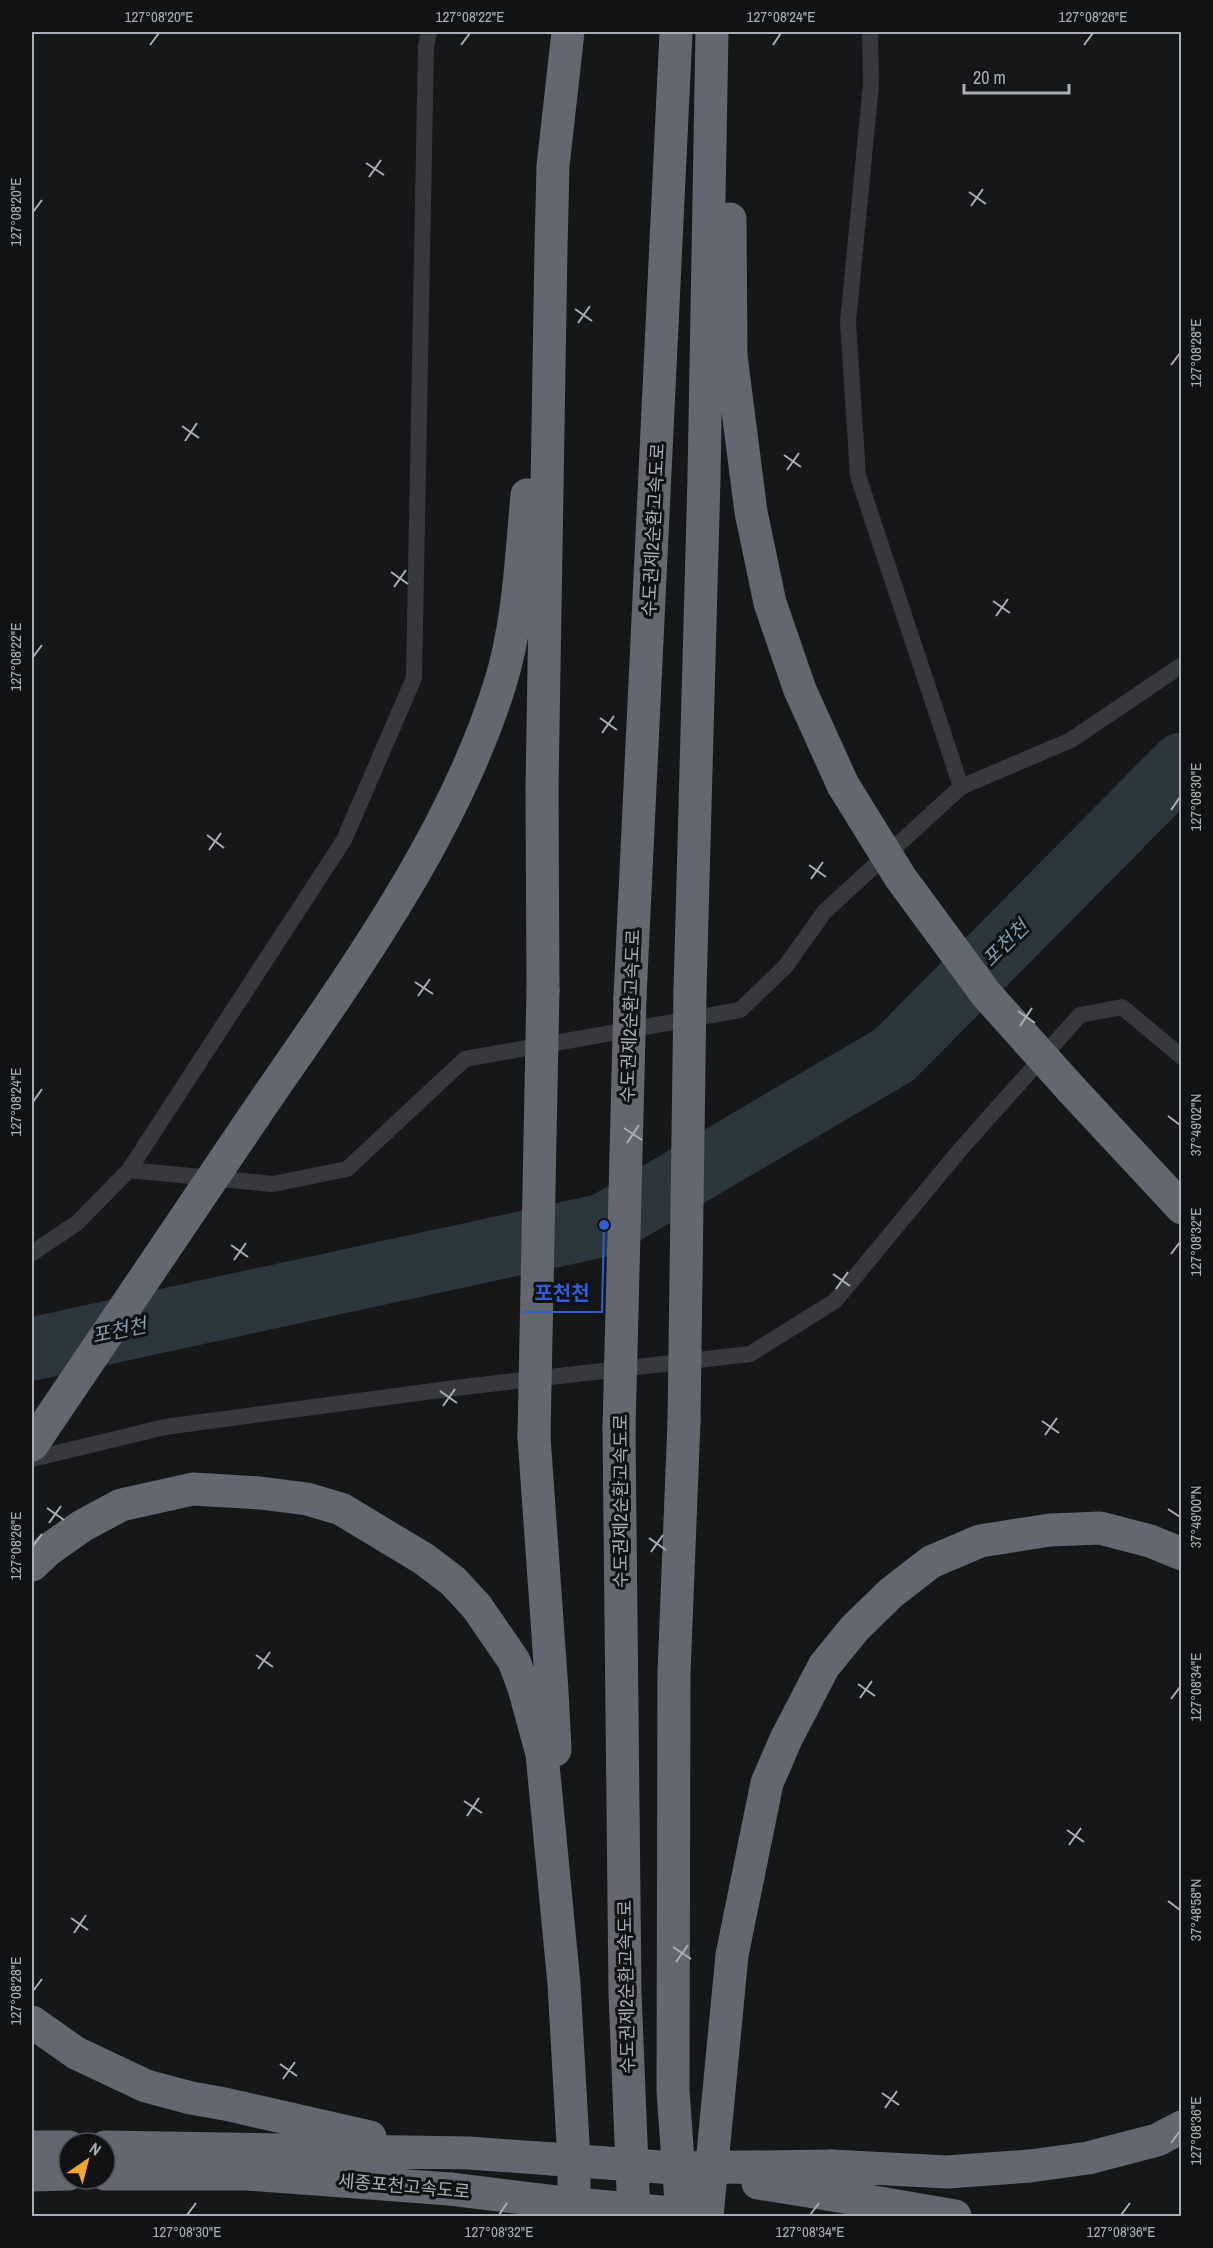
<svg xmlns="http://www.w3.org/2000/svg" width="1213" height="2248" font-family="'Archivo Narrow','Noto Sans KR',sans-serif">
<rect width="100%" height="100%" fill="#161719"/>
<g fill="none" stroke-linecap="round" stroke-linejoin="round">
<!-- river -->
<path stroke="#2c373d" stroke-width="63" d="M32 1349 604 1225 894 1055 1182 764"/>
<!-- lane -->
<path stroke="#37393e" stroke-width="16" d="M870 32 871 84 848 322 858 476 961 787
M129 1170 273 1184 347 1169 465 1059 740 1010 785 967 825 911 961 787 1071 740 1182 665
M32 1253 77 1223 129 1170 344 840 414 678 426 46 429 32
M32 1459 165 1427 455 1388 750 1354 835 1301 959 1151 1080 1015 1122 1007 1182 1057"/>
<!-- highway -->
<path stroke="#63676f" stroke-width="33" d="M730 219 731 356 751 512 770 603 800 690 843 785
M543 990 542 789 551 248 553 166 568 32
M690 991 704 477 712 32
M630 997 676 32
M1072 1090 1182 1208
M255 1115C346 982 452 839 500 684 519 623 521 558 527 495
M619 1429 625 1993 634 2216
M534 1437 552 1691 555 1750
M32 1565 48 1550 82 1526 121 1505 193 1489 260 1493 307 1499 341 1509 424 1559 453 1581 477 1607 514 1661 524 1688 542 1754 564 1984 574 2161V2216
M32 2022 76 2053 146 2086 191 2098 225 2104 370 2137
M32 2147H69
M105 2147 469 2153 552 2159
M831 2166 947 2172 1030 2166 1088 2158 1157 2140 1182 2127
M105 2174H247L450 2189
M32 2175 69 2174
M845 2197 955 2216
M682 2216 673 2091 674 1673 684 1421
M707 2216 732 1955 767 1783 786 1739 824 1666 855 1628 891 1593 931 1562 980 1541 1050 1530 1100 1528 1150 1541 1182 1554"/>
<!-- highway-bridge -->
<path stroke="#63676f" stroke-width="33" d="M843 785 900 877 986 994 1072 1090
M684 1421 690 991
M619 1429 630 997
M534 1437 543 990
M32 1445 255 1115
M552 2159 674 2168 831 2166
M758 2183 845 2197
M450 2189 556 2202 703 2216"/>
</g>
<!-- ticks -->
<path fill="none" stroke="#a8afb9" stroke-width="2" d="M150 45 159 33M461 45 470 33M773 45 781 33M1084 45 1093 33M366 163 384 175M369 177 381 160M969 192 986 204M971 206 983 189M33 212 42 200M575 309 592 321M578 323 590 306M1171 365 1180 353M182 426 199 438M185 441 197 423M784 455 801 467M787 470 799 453M391 572 408 584M394 587 406 570M993 601 1010 613M996 616 1008 599M33 657 42 645M600 718 617 730M602 733 614 716M1171 810 1180 797M207 835 224 848M209 850 221 833M809 865 826 877M811 879 823 862M415 982 433 994M418 996 430 979M1018 1011 1035 1023M1020 1026 1032 1008M33 1102 42 1089M1168 1116 1180 1125M624 1128 642 1140M627 1143 639 1125M231 1245 248 1257M1171 1254 1180 1242M234 1260 246 1243M833 1274 850 1286M836 1289 848 1272M440 1391 457 1403M443 1406 455 1389M1042 1421 1059 1433M1045 1435 1057 1418M47 1508 64 1520M1168 1509 1180 1517M49 1523 61 1506M649 1538 666 1550M33 1546 42 1534M651 1552 663 1535M256 1655 273 1667M258 1669 270 1652M858 1684 875 1696M860 1698 872 1681M1171 1699 1180 1687M464 1801 482 1813M467 1816 479 1798M1067 1830 1084 1842M1069 1845 1081 1828M1168 1901 1180 1910M71 1918 88 1930M74 1933 86 1915M673 1947 691 1959M676 1962 688 1945M33 1991 42 1979M280 2064 297 2076M283 2079 295 2062M882 2093 899 2105M885 2108 897 2091M1171 2143 1180 2131M187 2215 196 2203M499 2215 507 2203M810 2215 819 2203M1121 2215 1130 2203"/>
<g text-anchor="middle" dominant-baseline="central" stroke-width="6" stroke-linejoin="round" paint-order="stroke">
<!-- street labels -->
<g font-size="18" fill="#a8afb9" stroke="#111214">
<text transform="translate(653 530) rotate(-87)">수도권제2순환고속도로</text>
<text transform="translate(630 1016) rotate(-88)">수도권제2순환고속도로</text>
<text transform="translate(620 1501) rotate(-90)">수도권제2순환고속도로</text>
<text transform="translate(626 1987) rotate(-91)">수도권제2순환고속도로</text>
<text transform="translate(404 2186) rotate(5)">세종포천고속도로</text>
</g>
<!-- water labels -->
<g font-size="20" font-style="italic" fill="#7f9fb4" stroke="#111214">
<text transform="translate(1005 943) rotate(-45)">포천천</text>
<text transform="translate(119 1330) rotate(-12)">포천천</text>
</g>
</g>
<!-- callouts -->
<path fill="none" stroke="#325dd3" stroke-width="2" d="M604 1225L602 1312H522"/>
<circle fill="#325dd3" stroke="#111214" stroke-width="2" cx="604" cy="1225" r="6"/>
<g font-size="20" text-anchor="middle" font-weight="bold" fill="#325dd3" stroke="#111214" stroke-width="6" stroke-linejoin="round" paint-order="stroke">
<text x="562" y="1300">포천천</text>
</g>
<!-- border -->
<rect width="1213" height="2248" fill="none" stroke="#111214" stroke-width="66"/>
<!-- north arrow -->
<g transform="translate(87 2161) rotate(35)"><circle r="28" fill="#111214" stroke="#4d5156" stroke-width="1.5"/>
<path d="M0-4.5L10 22L0 15L-10 22Z" fill="#f3a534"/>
<text y="-9" font-size="16" font-weight="bold" text-anchor="middle" fill="#a8afb9">N</text>
</g>
<!-- scale -->
<path d="M964 84v9h105v-9" fill="none" stroke="#a8afb9" stroke-width="3"/>
<text x="973" y="84" font-size="18" fill="#a8afb9" stroke="#111214" stroke-width="4.5" paint-order="stroke">20 m</text>
<rect x="33" y="33" width="1147" height="2182" fill="none" stroke="#a8afb9" stroke-width="2"/>
<g font-size="15" text-anchor="middle" fill="#a8afb9">
<text x="159" y="22">127°08'20"E</text>
<text x="470" y="22">127°08'22"E</text>
<text x="781" y="22">127°08'24"E</text>
<text x="1093" y="22">127°08'26"E</text>
<text transform="translate(16 212) rotate(-90)" y="5">127°08'20"E</text>
<text transform="translate(1196 353) rotate(-90)" y="5">127°08'28"E</text>
<text transform="translate(16 657) rotate(-90)" y="5">127°08'22"E</text>
<text transform="translate(1196 797) rotate(-90)" y="5">127°08'30"E</text>
<text transform="translate(16 1102) rotate(-90)" y="5">127°08'24"E</text>
<text transform="translate(1196 1125) rotate(-90)" y="5">37°49'02"N</text>
<text transform="translate(1196 1242) rotate(-90)" y="5">127°08'32"E</text>
<text transform="translate(1196 1517) rotate(-90)" y="5">37°49'00"N</text>
<text transform="translate(16 1546) rotate(-90)" y="5">127°08'26"E</text>
<text transform="translate(1196 1687) rotate(-90)" y="5">127°08'34"E</text>
<text transform="translate(1196 1910) rotate(-90)" y="5">37°48'58"N</text>
<text transform="translate(16 1991) rotate(-90)" y="5">127°08'28"E</text>
<text transform="translate(1196 2131) rotate(-90)" y="5">127°08'36"E</text>
<text x="187" y="2237">127°08'30"E</text>
<text x="499" y="2237">127°08'32"E</text>
<text x="810" y="2237">127°08'34"E</text>
<text x="1121" y="2237">127°08'36"E</text>
</g>
</svg>
